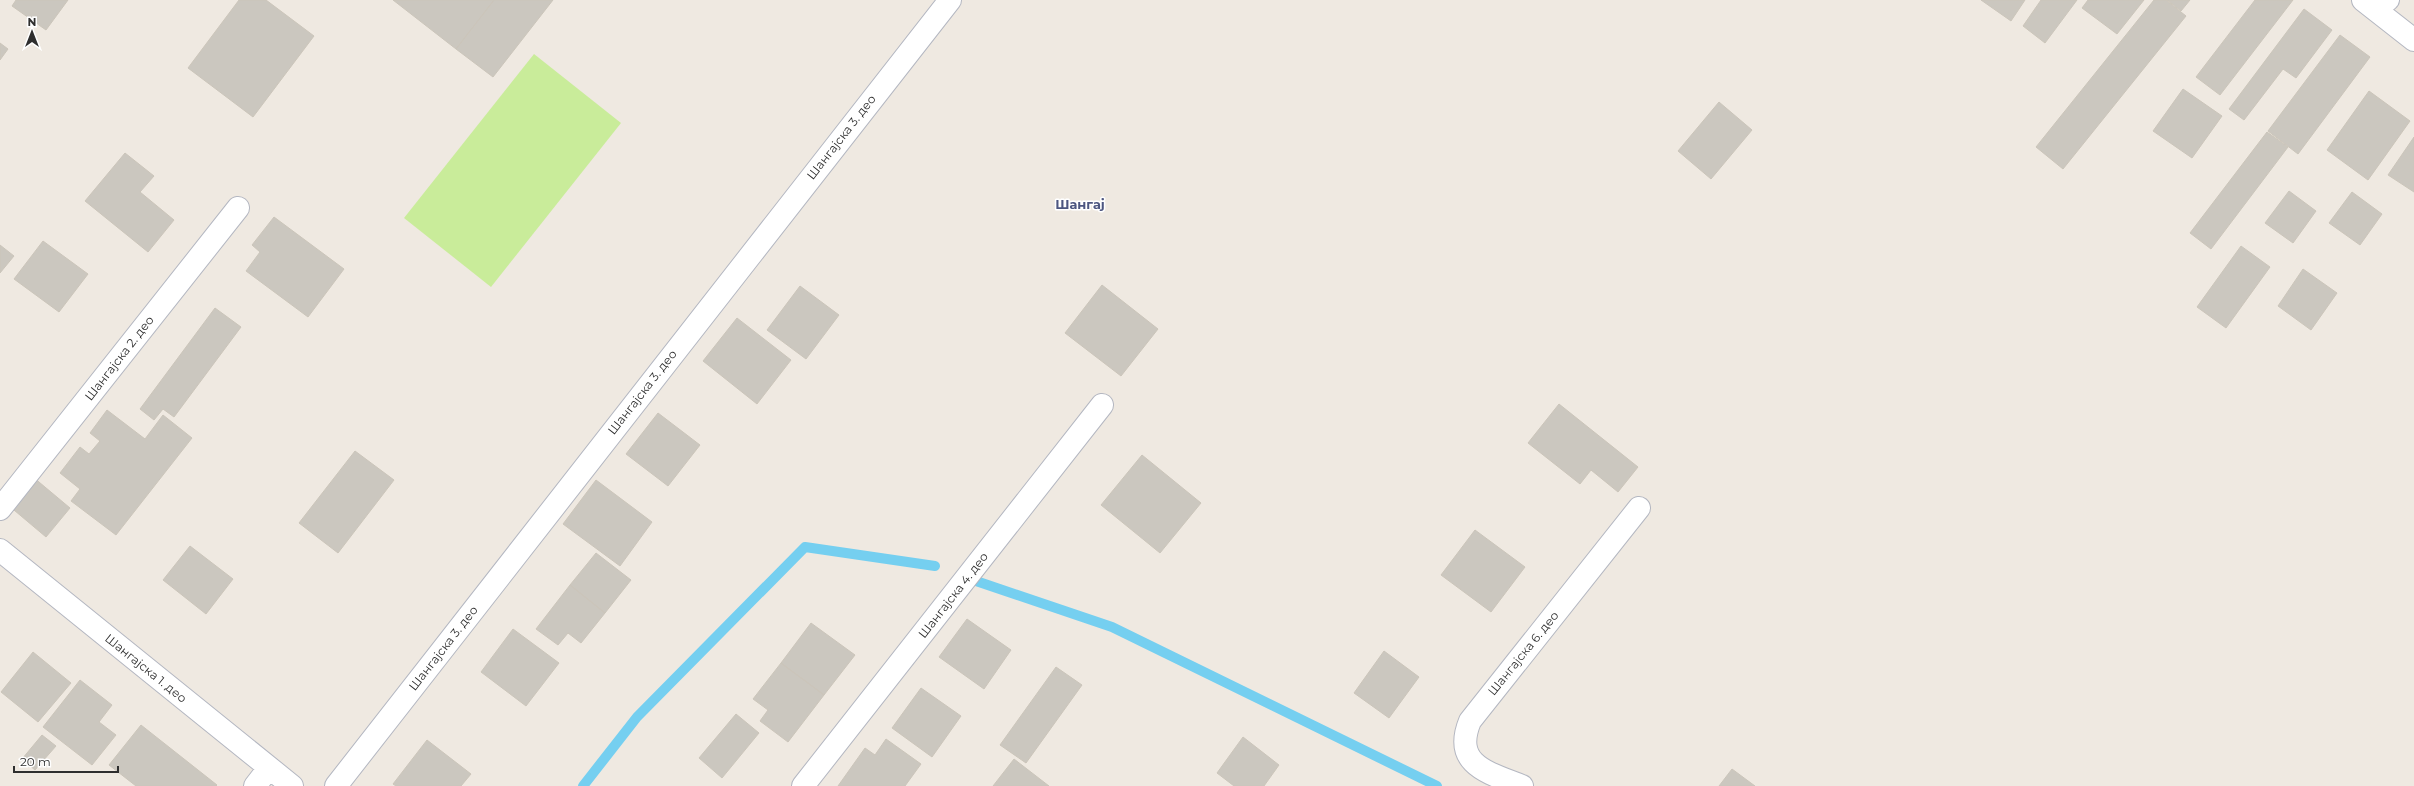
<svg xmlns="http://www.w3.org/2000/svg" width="2414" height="786" font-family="Montserrat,sans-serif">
<rect width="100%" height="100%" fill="#efe9e1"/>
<!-- pitch -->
<path fill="#c9ec9a" d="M534 54 621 123 491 287 404 218Z"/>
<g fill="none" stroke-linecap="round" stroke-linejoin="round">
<!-- stream -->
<path stroke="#75cff0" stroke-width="10" d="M976 581 1112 627 1437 786
M583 786 637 717 805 547 935 566"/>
</g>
<!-- building -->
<path fill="#cbc7bf" stroke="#cbc5ba" d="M16 0H68L46 30 12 6Z
M239 0H266L314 36 253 117 188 68Z
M393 0H494L456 49Z
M494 0H553L493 77 456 49Z
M1981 0H2025L2011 21Z
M2041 0H2077L2045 43 2023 26Z
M2088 0H2144L2117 34 2082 8Z
M2154 0H2166L2186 16 2063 169 2036 147Z
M2167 0H2190L2181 11Z
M2255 0H2293L2220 95 2196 77Z
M2304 9 2332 30 2296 78 2283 69 2244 120 2229 109Z
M2340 35 2370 57 2298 154 2268 131Z
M0 43 8 49 0 60Z
M2183 89 2222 116 2192 158 2153 131Z
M2369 91 2410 121 2368 180 2327 150Z
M1719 102 1752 130 1711 179 1678 151Z
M2267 132 2288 147 2211 249 2190 233Z
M2414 137V192L2388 175Z
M125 153 154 176 140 192 174 220 148 252 85 201Z
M2289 191 2316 211 2293 243 2265 223Z
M2352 192 2382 214 2360 245 2329 223Z
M274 217 344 269 308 317 246 271 260 252 252 245Z
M43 241 88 274 59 312 14 279Z
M0 245 14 256 0 273Z
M2241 246 2270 267 2226 328 2197 307Z
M2303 269 2337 293 2311 330 2278 306Z
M1102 285 1158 329 1121 376 1065 333Z
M800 286 839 315 806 359 767 330Z
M215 308 241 327 174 417 163 409 154 420 140 409Z
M737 318 791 360 757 404 703 361Z
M1559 404 1638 467 1618 492 1591 470 1580 484 1528 443Z
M107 410 145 439 163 415 192 438 116 535 71 501 80 489 60 473 80 447 89 454 100 441 90 433Z
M658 413 700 445 668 486 626 454Z
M355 451 394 480 338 553 299 523Z
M1142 455 1201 503 1160 553 1101 505Z
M33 477 70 508 46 537 8 505Z
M596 480 652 522 620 566 563 524Z
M1475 530 1525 567 1491 612 1441 575Z
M190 546 233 579 206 614 163 580Z
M596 553 631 580 605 613 570 585Z
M570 585 605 613 581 643 568 633 558 645 536 629Z
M967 619 1011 650 984 689 939 657Z
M811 623 855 655 824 695 781 663Z
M513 629 559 663 526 706 481 672Z
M1384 651 1419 677 1389 718 1354 693Z
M33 652 71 683 38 722 1 692Z
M781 663 824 695 788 742 760 721 768 710 753 699Z
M1056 667 1082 685 1026 763 1000 745Z
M80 680 112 705 99 722 116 735 92 765 43 727Z
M921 688 961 716 932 757 892 728Z
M736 714 759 733 722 778 699 758Z
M141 725 217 785 216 786H136L109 765Z
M42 735 56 746 35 770 22 759Z
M1243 737 1279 765 1264 786H1234L1217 773Z
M886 739 921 764 905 786H838L865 748 875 755Z
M427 740 471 774 461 786H396L393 784Z
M1014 759 1049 786H993Z
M1732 769 1755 786H1719Z"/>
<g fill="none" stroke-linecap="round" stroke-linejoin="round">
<!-- service casing -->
<g stroke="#b4b7c1" stroke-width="22">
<path id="service" d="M2376 10 2389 0"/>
</g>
<!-- minor casing -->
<g stroke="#b4b7c1" stroke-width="24">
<path id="minor" d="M2363 0 2414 40
M0 509 238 208
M0 550 292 786
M255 786 269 768
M336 786 950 0
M803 786 1102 405
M1522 786C1489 773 1452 765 1470 721L1639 508"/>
</g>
<!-- service -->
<use href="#service" stroke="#fff" stroke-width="20"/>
<!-- minor -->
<use href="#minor" stroke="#fff" stroke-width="22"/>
</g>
<g text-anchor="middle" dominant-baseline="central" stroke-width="3" stroke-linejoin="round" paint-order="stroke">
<!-- street labels -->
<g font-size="12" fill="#2e2e2e" stroke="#fff">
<text transform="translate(841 137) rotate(-52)">Шангајска 3. део</text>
<text transform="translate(119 358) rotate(-52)">Шангајска 2. део</text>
<text transform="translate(642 392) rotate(-52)">Шангајска 3. део</text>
<text transform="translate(953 595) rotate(-52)">Шангајска 4. део</text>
<text transform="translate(443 648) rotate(-52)">Шангајска 3. део</text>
<text transform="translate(1523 653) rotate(-51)">Шангајска 6. део</text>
<text transform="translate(146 668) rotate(39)">Шангајска 1. део</text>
</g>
<!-- neighbourhood labels -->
<g font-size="13" font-weight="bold" fill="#4d5680" stroke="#fff">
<text x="1080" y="204">Шангај</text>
</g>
</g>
<!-- north arrow -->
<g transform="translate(32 32)" stroke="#ffffff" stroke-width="3" paint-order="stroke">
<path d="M0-3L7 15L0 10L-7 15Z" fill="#2e2e2e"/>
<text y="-6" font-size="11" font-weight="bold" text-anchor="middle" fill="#2e2e2e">N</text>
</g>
<!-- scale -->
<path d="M14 766v6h104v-6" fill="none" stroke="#2e2e2e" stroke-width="2"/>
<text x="20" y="766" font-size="12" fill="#2e2e2e" stroke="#ffffff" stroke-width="3" paint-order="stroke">20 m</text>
</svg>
